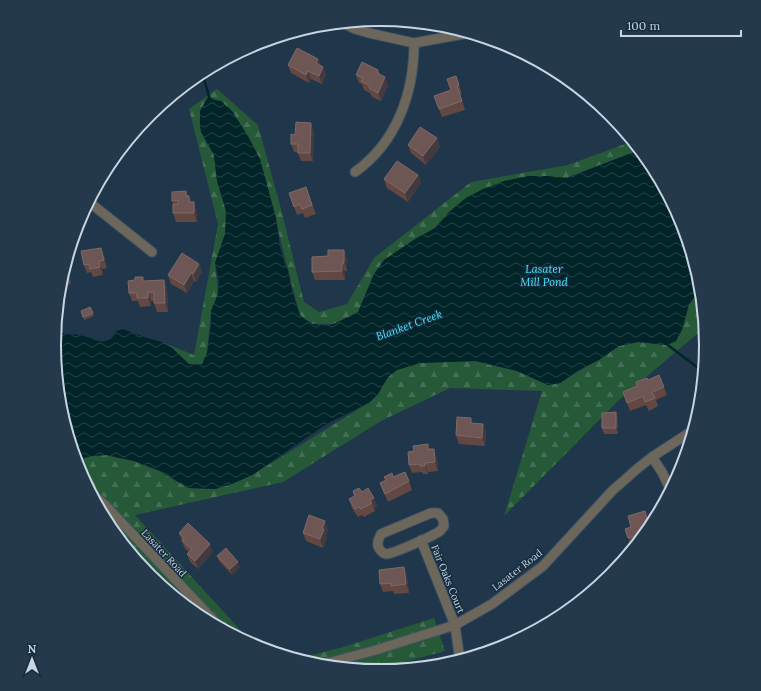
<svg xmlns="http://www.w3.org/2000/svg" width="761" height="691" font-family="Lora,serif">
<defs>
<pattern id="forest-firs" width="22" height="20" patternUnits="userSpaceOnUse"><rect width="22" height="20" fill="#255938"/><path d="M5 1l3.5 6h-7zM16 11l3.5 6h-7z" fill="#437054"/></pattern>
<pattern id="water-waves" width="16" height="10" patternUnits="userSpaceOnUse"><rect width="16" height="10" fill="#012429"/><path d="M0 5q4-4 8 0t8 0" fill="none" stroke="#254348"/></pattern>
</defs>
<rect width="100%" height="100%" fill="#20364a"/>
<!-- forest -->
<path fill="url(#forest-firs)" d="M217 89 258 125 281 209 304 302 319 312 347 304 374 258 471 182 568 165 633 141 639 149 634 152 435 228 374 274 358 312 334 324H312L300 315 288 270 265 177 217 100 209 97 201 132 214 155 217 181 226 211 225 234 215 263 218 294 211 311 207 353 202 364H188L172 348 162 342 194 355 218 224 189 109Z
M701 287 705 327 618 401 504 516 542 391 450 388 381 421 283 482 135 515 256 647 199 617 158 583 139 564 109 527 79 470 76 460 92 456 107 455 134 461 160 471 188 488 215 489 232 484 252 475 370 402 378 394 388 377 397 370 420 363 475 361 517 371 548 385 560 383 619 346 638 342 667 345 689 305Z
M434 618 445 651 372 671 317 666 296 659 340 648Z"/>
<!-- water -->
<path fill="url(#water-waves)" d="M208 97 214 100 221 101 232 111 248 136 260 159 276 218 280 247 285 265 288 270 292 291 300 315 304 319 313 324 326 326 334 324 358 312 374 274 384 260 415 239 435 228 450 211 466 198 483 189 504 181 527 176H548L567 178 634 152 640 149 652 164 682 221 701 287 689 305 682 330 676 341 667 345 638 342 619 346 599 360 577 371 560 383 548 385 517 371 475 361 420 363 397 370 388 377 378 394 370 402 325 425 252 475 232 484 215 489 188 488 160 471 134 461 119 458 107 455 92 456 76 460 60 409 54 345 55 333C65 333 74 334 84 336 92 338 100 344 108 340 113 339 114 334 116 331L123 329 147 338 162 342 172 348 189 364 197 365 202 364 207 353 211 324V311L218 294 219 281 215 263 225 234 226 211 217 181 214 155 201 132 200 126V111Z"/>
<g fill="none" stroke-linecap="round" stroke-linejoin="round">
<!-- stream -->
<path stroke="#012429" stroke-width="2.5" d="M202 72 210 100
M665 343 697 367 705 371"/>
<!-- minor casing -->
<g stroke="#3e5365" stroke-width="11">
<path id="minor" d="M343 23 355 29 369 33 414 43 469 33
M355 172C397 142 414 93 414 43
M89 202 152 252
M652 457 662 472 671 491
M91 493 106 506 221 628
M431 513H438L443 519 444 526C443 527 441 530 440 531 433 536 393 554 386 554 382 553 379 549 378 546 377 541 379 538 381 534Z
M421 540 455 625 460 661
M316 666 376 650 455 625 492 604 543 566 612 491 638 468 652 457 695 429"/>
</g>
<!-- minor -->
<use href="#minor" stroke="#6d675b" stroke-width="9"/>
</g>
<!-- wall -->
<path fill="#634743" d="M318 59 321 66 323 67 326 75 322 84 311 79 309 83 291 73 288 65Z
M378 70 380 74 388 85 381 101 372 97 370 93 364 90 362 84 359 83 356 75Z
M456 76 462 94H460L465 110 442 117 434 96 451 90Z
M314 131 313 161H301L298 153 294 152 291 144 295 135Z
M437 138 440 147 426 165 411 153 408 145Z
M418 175 421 183 408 202 387 188 384 179Z
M306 187 316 214 305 218 303 213 297 215 289 193Z
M186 191 188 196 197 210V222H176L173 213V204L172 201Z
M104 256 107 268 102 269 103 275 93 277 91 272 87 273 84 265Z
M347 258V271H345V280H315L312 272Z
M66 263 71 284 60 286V282Z
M199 264 202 272 196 282 194 281 187 293 171 284 168 275Z
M164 280 167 289 168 312H157L154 303V301H151V306L140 307 138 301H132L129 293 144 281Z
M90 307 94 316 84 320 81 311Z
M659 375 667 395 656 400 658 406 649 411 646 405 630 411 623 392 637 387 648 380Z
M616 412 618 418V434H604L602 428Z
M473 423 486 432 485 446 459 444 456 435Z
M430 449 437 458 438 471 428 472V474H423L422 472 412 473 409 465Z
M384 477H393L409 481 412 490 388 502 383 491 380 483 386 480Z
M353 491 362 492 374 498 377 506 374 508 375 511 364 517 362 515 358 517 352 508 349 499 354 496Z
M645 511 651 528 637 545 631 547 628 538 631 527Z
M328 529 326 535 327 538 323 548 306 541 303 533Z
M179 533 213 552 198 569 190 562 187 554 189 552 185 549Z
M217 556 240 567 232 575 219 561Z
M404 567 407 576 409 593 394 594 393 591 383 592 380 584Z"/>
<!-- shaded-wall -->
<path fill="#433a3f" d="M318 59 321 67 316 63Z
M323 67 326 75 322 84 319 76Z
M308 71 311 79 309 83 306 75Z
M385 77 388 85 381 101 378 93Z
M311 123 314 131 313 161 310 153Z
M437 138 440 147 426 165 423 156Z
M418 175 421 183 408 202 405 193Z
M194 202 197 210V222L194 213Z
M101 248 104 256 107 268 104 260Z
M344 250 347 258V271L344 263Z
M99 261 102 269 103 275 100 267Z
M66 263 71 284 68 275 65 265Z
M342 263 345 271V280L342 271Z
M199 264 202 272 196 282 193 274Z
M191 273 194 281 187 293 184 285Z
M164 280 167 289 168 312 165 303Z
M148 292 151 301V306L148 298Z
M616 412 618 418V434L616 428Z
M483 424 486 432 485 446 482 438Z
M434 449 437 458 438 471 435 462Z
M425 463 428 472V474L425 466Z
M374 498 377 506 374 508 370 500Z
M325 521 328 529 326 535 327 538 323 548 320 539 322 529Z
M210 544 213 552 198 569 195 561Z
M238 562 240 567 232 575 230 569Z
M404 567 407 576 409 593 406 584Z"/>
<!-- building -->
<path fill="#6e5654" stroke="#7c6a6a" d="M297 48 318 59 316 63 323 67 319 76 308 71 306 75 288 65Z
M362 62 378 70 377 73 385 77 378 93 369 88 370 86 361 81 363 78 356 75Z
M456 76 459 85 457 86 462 101 439 109 434 96 451 90 447 79Z
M296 122 311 123 310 153H298V144H291V134L295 135Z
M420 127 437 138 423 156 408 145Z
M397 161 418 175 405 193 384 179Z
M306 187 312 205 302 209 300 204 294 207 289 193Z
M186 191V196H189V202H194V213H173V204H178V200L172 201V192Z
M101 248 104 260 99 261 100 267 90 269 89 264 84 265 81 251Z
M328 250H344V263H342V271L312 272V257L328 256Z
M182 253 199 264 193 274 191 273 184 285 168 275Z
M65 265 68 275 62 277Z
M135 277H143V281L164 280 165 303H154V292H148V298H137V293H129L128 281 135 280Z
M90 307 93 313 83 317 81 311Z
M659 375 664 387 652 392 655 398 645 402 643 396 627 403 623 392 637 386 636 382 647 378 648 380Z
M616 412V428H602V413Z
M457 417 471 418V423L483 424 482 438 456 435Z
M428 444V449H434L435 462 425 463V466H420V464L409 465 408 452 414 451 413 446Z
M405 472 409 481 385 494 380 483 386 480 384 477 392 473 393 477Z
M359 488 362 492 368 488 374 498 370 500 372 503 361 509 359 507 355 509 349 499 355 496 353 491Z
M645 511 650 529 648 532 628 538 625 529 631 527 628 516Z
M309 515 325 521 322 529H324L320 539 303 533Z
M188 523 210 544 195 561 187 554 192 549 182 541 184 538 179 533Z
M226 548 238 562 230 569 217 556Z
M404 567 406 584 391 586V583L380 584 379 570Z"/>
<g text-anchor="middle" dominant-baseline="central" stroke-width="3" stroke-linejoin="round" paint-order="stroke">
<!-- street labels -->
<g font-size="10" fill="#c8d5e2" stroke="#162c3f">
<text transform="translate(164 553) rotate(47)">Lasater Road</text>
<text transform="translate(517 570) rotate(-38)">Lasater Road</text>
<text transform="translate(448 579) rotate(68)">Fair Oaks Court</text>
</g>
<!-- water labels -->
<g font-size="11" font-style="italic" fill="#49e7fc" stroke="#162c3f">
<text x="544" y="269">Lasater<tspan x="544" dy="13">Mill Pond</tspan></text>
<text transform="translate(409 325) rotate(-20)">Blanket Creek</text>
</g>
</g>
<!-- crop -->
<path d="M0 0H761V691H0ZM61 345a319 319 0 1 1 638 0a319 319 0 1 1-638 0Z" fill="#243a4c" fill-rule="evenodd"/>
<path fill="none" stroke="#c8d5e2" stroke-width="2" d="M61 345a319 319 0 1 1 638 0a319 319 0 1 1-638 0Z"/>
<!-- north arrow -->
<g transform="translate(32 659)" stroke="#162c3f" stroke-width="3" paint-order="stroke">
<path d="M0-3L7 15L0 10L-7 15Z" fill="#c8d5e2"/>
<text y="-6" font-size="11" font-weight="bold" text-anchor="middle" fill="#c8d5e2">N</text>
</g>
<!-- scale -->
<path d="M621 30v6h120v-6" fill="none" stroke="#c8d5e2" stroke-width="2"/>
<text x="627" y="30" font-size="12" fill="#c8d5e2" stroke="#162c3f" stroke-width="3" paint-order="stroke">100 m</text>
</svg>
